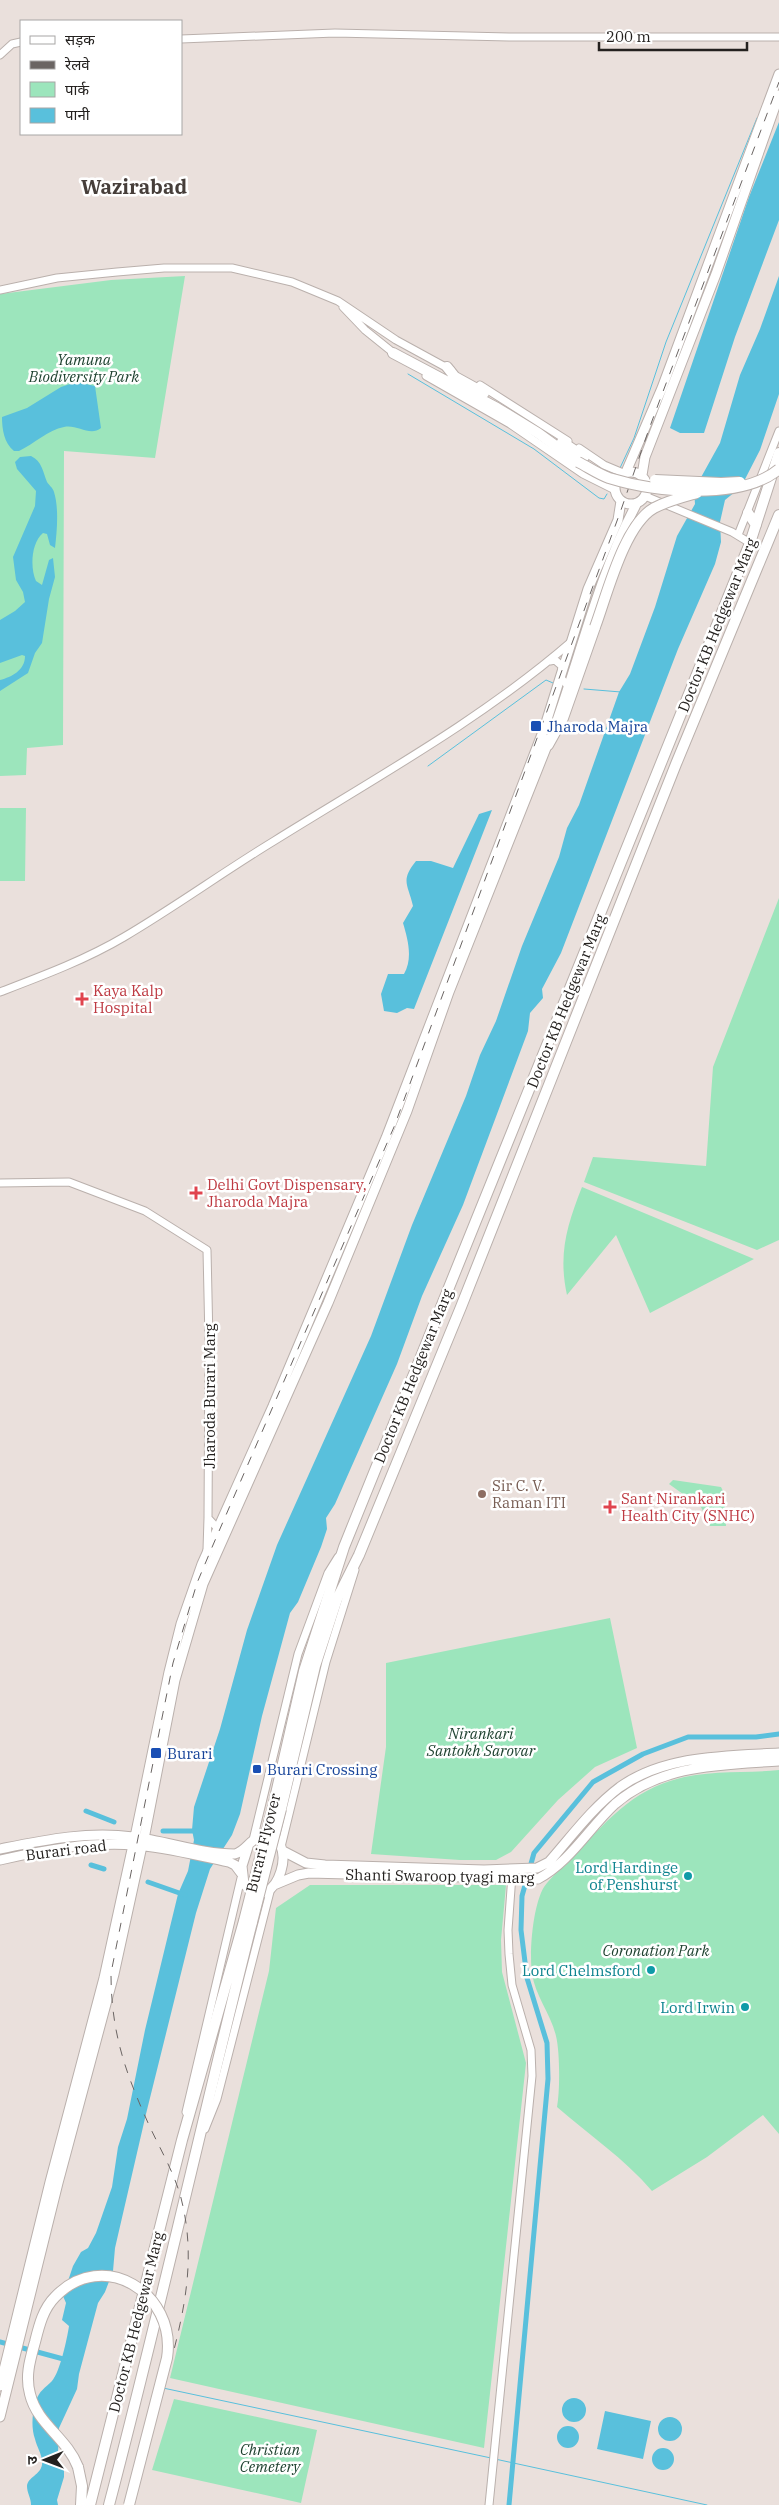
<svg xmlns="http://www.w3.org/2000/svg" width="779" height="2505" font-family="'IBM Plex Serif','Noto Sans Devanagari',serif">
<rect width="100%" height="100%" fill="#eae0dc"/>
<!-- green -->
<path fill="#9ce5bc" d="M185 276 155 458 64 451 63 745 27 748 26 775 0 776V294L111 280Z
M0 808H26L25 881H0Z
M779 898V1240L757 1250 584 1182 593 1157 706 1166 713 1067Z
M582 1187 754 1259 650 1313 616 1235 567 1295C558 1254 567 1225 582 1187Z
M673 1480 721 1487 724 1493 726 1526H710L701 1507 669 1484Z
M610 1618 637 1748 595 1767 558 1800 511 1852 496 1860H460L371 1854 386 1747V1663Z
M779 1770V2134L763 2115 707 2157 652 2191C624 2158 589 2135 557 2107 560 2092 560 2052 556 2036 551 2014 535 1996 532 1973 529 1952 533 1905 544 1887 550 1878 560 1870 568 1863 597 1831 627 1794 670 1781 706 1769 742 1774 779 1770Z
M310 1885H506L501 1940 502 1972 526 2063 484 2448 170 2378 269 1971 276 1908Z
M174 2399 317 2430 301 2503 152 2470Z"/>
<!-- water -->
<path fill="#59c0dc" d="M779 122V220L735 337 704 433H680L670 428 749 197Z
M779 276V394L760 450 741 487 725 500 720 522 721 542 715 564 678 649 561 953 542 989 543 998 530 1013 528 1031 463 1205 422 1296 397 1364 335 1504 326 1518 327 1529 321 1547 298 1602 290 1613 262 1716 240 1814 232 1835 210 1869 196 1913 146 2114 115 2248 113 2271 105 2292 98 2303 79 2374 77 2389 59 2428 58 2453 59 2462 64 2467V2477L57 2500 58 2505H31C31 2498 27 2493 27 2486 28 2477 40 2475 42 2465 43 2455 37 2448 35 2439 31 2428 32 2413 36 2401 39 2391 45 2388 52 2381 60 2372 67 2339 69 2326L62 2320 66 2303 63 2296 73 2266 81 2252 88 2248 96 2233 112 2187 118 2147 127 2119 145 2030 178 1894 188 1871 194 1840 192 1830 194 1807 220 1729 247 1630 277 1545 371 1336 412 1225 466 1096 480 1055 496 1021 522 946 559 857 567 828 579 805 619 692 630 674 655 607 677 536 695 504 694 490 720 443 740 375 760 329Z
M76 382 95 386 101 428C90 437 77 424 64 427 48 430 34 444 19 451H14C4 443 2 429 2 417L27 408 61 387Z
M31 456C42 461 43 472 47 482 49 485 53 488 54 492 59 508 57 531 55 548L50 545 47 534 43 533C31 543 30 568 36 581L42 585 49 560 53 558 55 577 49 599 42 643 35 653 28 673 0 691V680C12 677 25 670 25 656L22 655 0 663V620L15 611 25 602 23 592 16 580 13 557 35 506 36 491 17 469 15 462 20 457Z
M492 810 414 1009 407 1008 397 1013 384 1011 381 994 388 974H404C413 958 408 940 403 923L413 906C408 884 400 881 416 861H431L453 868 479 814Z
M562 2410a12 12 0 1 1 24 0a12 12 0 1 1-24 0Z
M605 2411 651 2421 643 2459 597 2449Z
M658 2429a12 12 0 1 1 24 0a12 12 0 1 1-24 0Z
M557 2437a11 11 0 1 1 22 0a11 11 0 1 1-22 0Z
M652 2459a11 11 0 1 1 22 0a11 11 0 1 1-22 0Z"/>
<g fill="none" stroke-linecap="round" stroke-linejoin="round">
<!-- stream -->
<path stroke="#59c0dc" stroke-width="1" d="M408 374 534 449 599 498 604 499 607 494
M620 468 634 438 666 342 757 118
M584 689 621 692
M428 766 546 680 553 683
M163 2388 491 2458
M495 2459 707 2505"/>
<!-- canal -->
<path stroke="#59c0dc" stroke-width="5" d="M86 1811 114 1822
M163 1831H197
M91 1865 104 1869
M148 1882 185 1895
M0 2342 67 2360
M509 2505 548 2079 547 2043 527 1978 521 1930 522 1896 534 1853 593 1782 643 1754 688 1737H756L779 1734"/>
<!-- minor casing -->
<g stroke="#bab0ac" stroke-width="9">
<path id="minor" d="M181 39 335 33 509 37H779
M0 55 12 44 21 42
M0 290 57 278 117 272 164 268H232L292 282 338 301 396 340 451 370
M343 307 365 330 396 355
M426 376 510 424 583 474 615 490
M480 385 568 441
M579 448 604 465 623 473
M645 496 732 532 750 543
M738 535 779 431
M550 661 555 660 562 666 561 678 568 686
M0 992C42 976 85 960 124 937 175 907 223 872 274 841 375 778 481 720 571 642
M0 1183 69 1182 145 1211 207 1250 209 1341 208 1518 220 1531
M207 1550 208 1518
M253 1840 298 1654 328 1573 338 1557
M281 1847 326 1662 355 1570
M186 2112 241 1878
M205 2129 217 2099 271 1888
M489 2505 532 2076 531 2050 512 1985 509 1954 508 1930 512 1875"/>
</g>
<!-- major casing -->
<g stroke="#bab0ac" stroke-width="11">
<path id="major" d="M615 488a16 16 0 1 1 32 0a16 16 0 1 1-32 0Z
M626 472 662 388 779 74
M642 475 645 457 716 274 779 95
M555 726C582 651 599 574 637 503
M135 1837 169 1672 181 1624 202 1564 273 1406 386 1138 544 729 588 589 618 520 621 501
M144 1839 175 1680 203 1584 328 1303 407 1111 449 992 550 738
M0 1849C45 1840 87 1831 133 1837 167 1841 201 1854 235 1854 246 1851 250 1839 260 1837 304 1828 277 1922 244 1884L242 1866 248 1847
M283 1851 306 1863 325 1865 484 1870 537 1868 549 1862C571 1837 592 1808 620 1787 665 1755 726 1756 779 1753
M0 1860C44 1850 88 1842 134 1845 166 1847 198 1856 229 1862L235 1865 241 1873
M274 1885 298 1875 309 1873 538 1879C570 1862 589 1828 615 1804 661 1764 722 1765 779 1761
M0 2386 50 2182 104 1978 133 1845
M0 2417 58 2183 114 1974 142 1846"/>
</g>
<!-- highway casing -->
<g stroke="#bab0ac" stroke-width="12">
<path id="highway" d="M393 353 497 408 538 433 578 462
M447 367 455 377 484 393
M562 442 584 457
M748 513 756 525
M548 745 563 718 595 627
M273 1807 304 1671 344 1547 750 543 779 453
M281 1809 315 1666 337 1599 359 1555 461 1307 676 764 779 515
M78 2467 82 2486 81 2505
M90 2505 182 2140 244 1921
M109 2505C160 2311 203 2116 252 1922"/>
</g>
<!-- minor -->
<use href="#minor" stroke="#fff" stroke-width="7"/>
<!-- major -->
<use href="#major" stroke="#fff" stroke-width="9"/>
<!-- highway -->
<use href="#highway" stroke="#fff" stroke-width="10"/>
<!-- rail -->
<path stroke="#6b6563" stroke-width="1" stroke-dasharray="9 9" stroke-linecap="butt" d="M134 2505C144 2465 155 2424 165 2384 182 2320 198 2264 181 2198 174 2172 160 2149 149 2125 125 2072 111 2032 111 1973L173 1663 197 1583 213 1545 394 1127 621 510 649 429 779 82"/>
<!-- highway-bridge casing -->
<g stroke="#bab0ac" stroke-width="12" stroke-linecap="butt">
<path id="highway-bridge" d="M578 462C588 467 598 474 609 478 654 492 741 501 779 469
M655 480 721 483 740 482
M595 627C607 595 624 525 654 508 667 501 683 497 697 493
M244 1921 273 1807
M252 1922 281 1809
M78 2467C67 2438 37 2424 30 2394 25 2376 30 2360 35 2342 39 2326 43 2309 55 2297 103 2247 177 2293 167 2358L129 2505"/>
</g>
<!-- highway-bridge -->
<use href="#highway-bridge" stroke="#fff" stroke-width="10"/>
</g>
<!-- markers -->
<g fill="#1a4fb4" stroke="#fff" stroke-width="2">
<rect x="530" y="720" width="12" height="12" rx="2.5"/>
<rect x="150" y="1747" width="12" height="12" rx="2.5"/>
<rect x="252" y="1764" width="10" height="10" rx="2.5"/>
</g>
<g fill="#e0444e" stroke="#fff" stroke-width="2">
<path d="M79.5 991.5h5v5h5v5h-5v5h-5v-5h-5v-5h5z"/>
<path d="M193.5 1185.5h5v5h5v5h-5v5h-5v-5h-5v-5h5z"/>
<path d="M607.5 1499.5h5v5h5v5h-5v5h-5v-5h-5v-5h5z"/>
</g>
<circle fill="#8d6e63" stroke="#fff" stroke-width="2" cx="482" cy="1494" r="5"/>
<g fill="#0f9aa8" stroke="#fff" stroke-width="2">
<circle cx="688" cy="1876" r="5"/>
<circle cx="651" cy="1970" r="5"/>
<circle cx="745" cy="2007" r="5"/>
</g>
<g text-anchor="middle" dominant-baseline="central" stroke-width="5" stroke-linejoin="round" paint-order="stroke">
<!-- park labels -->
<g font-size="15" font-style="italic" fill="#1b3f2d" stroke="#fff">
<text x="84" y="359">Yamuna<tspan x="84" dy="17">Biodiversity Park</tspan></text>
<text x="481" y="1733">Nirankari<tspan x="481" dy="17">Santokh Sarovar</tspan></text>
<text x="656" y="1950">Coronation Park</text>
<text x="270" y="2449">Christian<tspan x="270" dy="17">Cemetery</tspan></text>
</g>
<!-- street labels -->
<g font-size="15" fill="#24211f" stroke="#fff">
<text transform="translate(717 625) rotate(-68)">Doctor KB Hedgewar Marg</text>
<text transform="translate(566 1001) rotate(-68)">Doctor KB Hedgewar Marg</text>
<text transform="translate(413 1376) rotate(-68)">Doctor KB Hedgewar Marg</text>
<text transform="translate(209 1396) rotate(-90)">Jharoda Burari Marg</text>
<text transform="translate(263 1843) rotate(-76)">Burari Flyover</text>
<text transform="translate(66 1850) rotate(-7)">Burari road</text>
<text transform="translate(440 1876) rotate(1)">Shanti Swaroop tyagi marg</text>
<text transform="translate(136 2322) rotate(-76)">Doctor KB Hedgewar Marg</text>
</g>
<!-- transit labels -->
<g font-size="15" fill="#164399" stroke="#fff" text-anchor="start">
<text x="547" y="726">Jharoda Majra</text>
<text x="167" y="1753">Burari</text>
<text x="267" y="1769">Burari Crossing</text>
</g>
<!-- health labels -->
<g font-size="15" fill="#be3a42" stroke="#fff" text-anchor="start">
<text x="93" y="990">Kaya Kalp<tspan x="93" dy="17">Hospital</tspan></text>
<text x="207" y="1184">Delhi Govt Dispensary,<tspan x="207" dy="17">Jharoda Majra</tspan></text>
<text x="621" y="1498">Sant Nirankari<tspan x="621" dy="17">Health City (SNHC)</tspan></text>
</g>
<!-- education labels -->
<g font-size="15" fill="#785e54" stroke="#fff" text-anchor="start">
<text x="492" y="1485">Sir C. V.<tspan x="492" dy="17">Raman ITI</tspan></text>
</g>
<!-- culture labels -->
<g font-size="15" fill="#0d838f" stroke="#fff" text-anchor="end">
<text x="678" y="1867">Lord Hardinge<tspan x="678" dy="17">of Penshurst</tspan></text>
<text x="641" y="1970">Lord Chelmsford</text>
<text x="735" y="2007">Lord Irwin</text>
</g>
<!-- district labels -->
<g font-size="20" font-weight="bold" fill="#463e3a" stroke="#fff">
<text x="134" y="186">Wazirabad</text>
</g>
</g>
<!-- legend -->
<rect x="20" y="20" width="162" height="115" fill="#ffffff" stroke="#a7a6a5"/>
<rect x="30" y="36" width="25" height="8" fill="#ffffff" stroke="#a7a6a5"/>
<text x="65" y="45" font-size="15" fill="#24211f">सड़क</text>
<rect x="30" y="61" width="25" height="8" fill="#6b6563" stroke="#a7a6a5"/>
<text x="65" y="70" font-size="15" fill="#24211f">रेलवे</text>
<rect x="30" y="82" width="25" height="15" fill="#9ce5bc" stroke="#a7a6a5"/>
<text x="65" y="95" font-size="15" fill="#24211f">पार्क</text>
<rect x="30" y="108" width="25" height="15" fill="#59c0dc" stroke="#a7a6a5"/>
<text x="65" y="120" font-size="15" fill="#24211f">पानी</text>
<!-- north arrow -->
<g transform="translate(45 2460) rotate(269)" stroke="#ffffff" stroke-width="4" paint-order="stroke">
<path d="M0-4L9 19L0 12L-9 19Z" fill="#24211f"/>
<text y="-8" font-size="14" font-weight="bold" text-anchor="middle" fill="#24211f">उ</text>
</g>
<!-- scale -->
<path d="M599 42v8h148v-8" fill="none" stroke="#24211f" stroke-width="2.5"/>
<text x="606" y="42" font-size="15" fill="#24211f" stroke="#ffffff" stroke-width="4" paint-order="stroke">200 m</text>
</svg>
